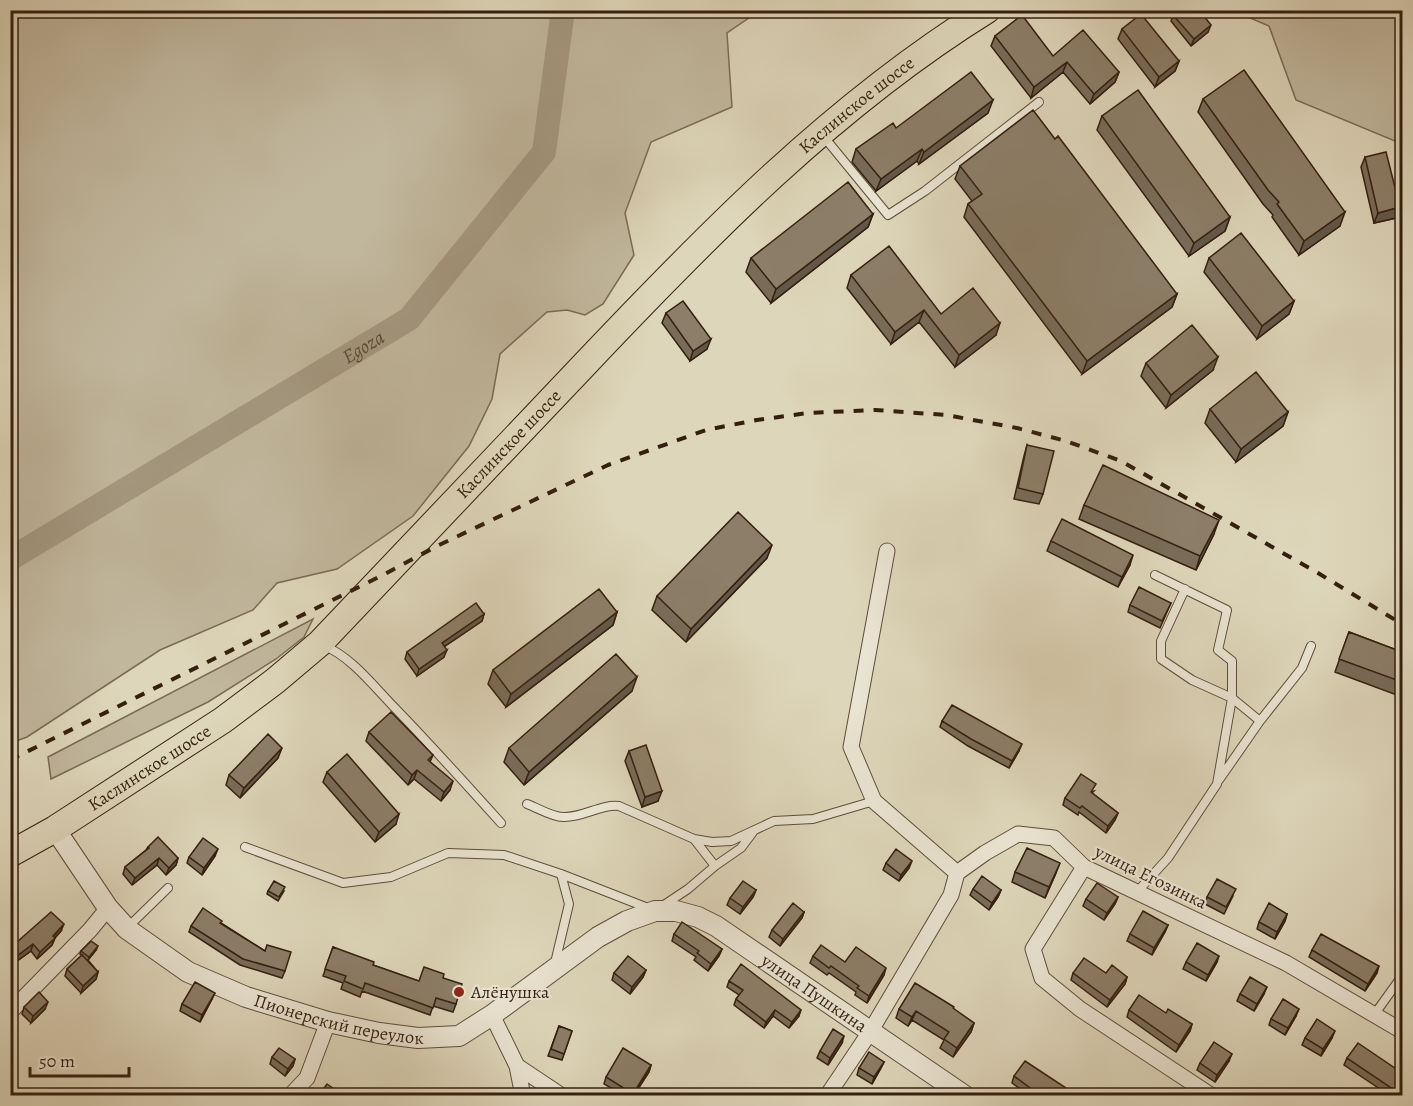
<svg xmlns="http://www.w3.org/2000/svg" width="1413" height="1106" font-family="Alegreya,serif">
<rect width="100%" height="100%" fill="#ded6ba"/>
<filter id="stains"><feTurbulence type="fractalNoise" baseFrequency=".00333" numOctaves="4"/><feColorMatrix values="0 0 0 0 .2 0 0 0 0 .09 0 0 0 0 .02 0 0 0 .5 -.17"/></filter>
<radialGradient id="worn" r=".72"><stop offset=".6" stop-color="#630" stop-opacity="0"/><stop offset="1" stop-color="#630" stop-opacity=".3"/></radialGradient>
<!-- green -->
<path fill="#c1b79d" stroke="#7a6b56" stroke-width="1.5" d="M10 11 11 10 759 11 727 33 732 107 651 142 625 213 634 255 603 304 585 315 567 310 547 312 500 354 492 399 469 446 413 516 337 569 277 583 253 610 160 650 27 737 11 743Z
M1234 11H1402V144L1296 100 1269 26Z
M313 619 304 637 276 659 208 702 51 779 48 757Z"/>
<g fill="none" stroke-linecap="round" stroke-linejoin="round">
<!-- river -->
<path stroke="#a49880" stroke-width="24" id="s1" d="M10 559 409 319 544 152 563 10"/>
<!-- service casing -->
<g stroke="#5e4d3a" stroke-width="10">
<path id="service" d="M824 137 888 215 925 191 1039 102
M1185 589 1161 641V659L1192 680 1232 698 1260 721
M323 645C351 657 371 683 392 705 429 743 465 783 501 823
M1219 780 1260 721 1302 668 1311 646
M527 804C538 808 552 817 563 817 583 818 600 804 619 806L694 839 712 842 731 841 774 821 813 819 874 801
M245 847 343 883 391 877 448 853 504 855 561 874 648 908
M715 866 741 848 753 832
M1137 892 1168 858 1217 784 1232 698V661L1218 650 1227 610 1155 575
M664 905 688 889 715 866 694 839
M128 927 168 888
M555 963 569 904 561 874
M1374 1015 1402 976"/>
</g>
<!-- minor casing -->
<g stroke="#5e4d3a" stroke-width="17">
<path id="minor" d="M887 551 851 747 874 801 957 873 985 853 1018 834 1054 838 1084 867 1286 963 1402 1031
M1084 867 1033 949 1042 978 1080 1009 1212 1096
M10 1012 90 930 108 908
M492 1015 517 1066
M290 1096 307 1078 328 1022
M523 1096 517 1066 562 1096
M827 1096 870 1032 951 895 957 873"/>
</g>
<!-- tertiary casing -->
<g stroke="#5e4d3a" stroke-width="22">
<g id="tertiary">
<path id="s2" d="M55 829 108 908 127 929 188 972 246 997 328 1022 379 1033 418 1038 459 1036 492 1015 598 937 627 921 655 911H676L698 917 716 926 965 1096"/>
</g>
</g>
<!-- primary casing -->
<g stroke="#341f0f" stroke-width="28">
<g id="primary">
<path id="s3" d="M10 854 55 829 223 720 275 681 320 643C408 550 496 457 585 364 708 234 834 105 987 10"/>
</g>
</g>
<!-- service -->
<use href="#service" stroke="#eae4d2" stroke-width="8"/>
<!-- minor -->
<use href="#minor" stroke="#eae4d2" stroke-width="15"/>
<!-- tertiary -->
<use href="#tertiary" stroke="#eae4d2" stroke-width="20"/>
<!-- primary -->
<use href="#primary" stroke="#ded6ba" stroke-width="26"/>
<!-- rail -->
<path stroke="#341f0f" stroke-width="4" stroke-dasharray="10 10" stroke-linecap="butt" d="M10 760 385 574 437 546 608 465 706 430 757 420 808 413 875 410 946 415 1017 428 1066 441 1121 461 1318 573 1402 624"/>
</g>
<!-- wall -->
<path fill="#786c59" stroke="#341f0f" stroke-width="1.5" d="M1173 15 1208 32 1191 46 1171 21Z
M1122 29 1179 61 1175 71 1155 87 1118 39Z
M995 36 1053 56 1119 72 1115 82 1090 104 1063 72 1031 98 991 46Z
M1203 99 1340 226 1299 255 1272 217 1273 215 1263 204 1198 112Z
M988 113 919 164 917 161 876 191 852 162 856 149 896 128Z
M1102 116 1230 217 1225 231 1189 256 1097 130Z
M1365 157 1400 207 1396 218 1374 223 1361 167Z
M960 166 1177 294 1172 307 1082 374 964 217 968 204 972 201 955 179Z
M873 214 868 227 771 303 746 272 751 258Z
M1209 258 1294 301 1289 314 1257 339 1204 272Z
M851 275 941 314 996 335 955 367 919 322 891 344 847 288Z
M666 313 707 349 690 361 662 323Z
M1146 363 1213 370 1166 408 1141 376Z
M1210 409 1288 412 1283 426 1236 462 1205 423Z
M1027 445 1043 494 1039 504 1014 499 1024 456Z
M1084 505 1214 534 1196 570 1079 519Z
M1051 541 1130 565 1118 587 1047 551Z
M767 558 686 642 652 610 657 596Z
M1171 603 1160 628 1128 612 1130 605Z
M617 612 613 625 506 707 488 684 493 670Z
M484 614 482 621 444 647V657L417 676 405 659 407 652Z
M1349 632 1402 652V697L1335 672Z
M632 691 524 785 504 762 509 748Z
M942 721 1019 751 1009 768 968 746 940 727Z
M369 732 433 755 430 762 450 790 441 801 414 779 408 785 366 741Z
M629 751 658 801 642 807 625 761Z
M278 758 240 798 226 785 229 775Z
M327 772 396 824 375 842 323 782Z
M1094 791 1092 793 1118 813 1115 820 1106 833 1079 812 1078 815 1063 805 1065 798Z
M148 847 178 858 176 865 166 875 157 865 132 885 123 874 125 867 146 850Z
M215 856 202 875 187 863 189 857Z
M886 863 909 868 899 881 883 870Z
M1015 872 1056 873 1045 898 1012 882Z
M973 889 1001 890 998 897 989 910 970 895Z
M756 890 753 897 740 914 727 905 730 898Z
M268 891H284L278 901 267 894Z
M1233 896 1224 914 1205 904 1207 897Z
M1118 897 1115 904 1104 920 1083 906 1086 899Z
M804 912 802 918 780 946 769 937 772 930Z
M1287 914 1285 921 1275 939 1257 929 1259 922Z
M221 923 265 951 285 971 282 978 240 965 189 932 191 926Z
M1168 925 1165 932 1152 955 1127 941 1130 934Z
M61 931 55 938 52 945 37 959 31 951 10 966V935L17 942Z
M674 934 722 949 719 956 708 971 694 960 696 957 672 941Z
M333 947 373 965 418 981 443 978 456 1004 453 1012 433 1006 430 1015 362 991 360 997 341 989 343 983 323 976Z
M96 950 88 960 98 972 96 979 81 993 65 976 67 969 82 955 80 954 81 951Z
M1312 950 1377 973 1365 991 1309 957Z
M813 956 845 962 884 975 867 1003 855 995 856 992 829 973 827 975 810 963Z
M1186 962H1217L1206 981 1183 969Z
M646 970 643 977 630 994 612 980 614 973Z
M1073 973H1106L1127 977 1125 984 1107 1007 1071 980Z
M729 981 799 1016 789 1028 773 1016 764 1028 734 1005 736 999 739 995 727 987Z
M1240 994H1264L1254 1011 1237 1001Z
M212 999 200 1022 180 1011 182 1004Z
M24 1007 45 1009 31 1023 22 1014Z
M899 1009H953L974 1023 971 1032 953 1057 940 1048 944 1040 912 1020 908 1026 896 1018Z
M1129 1010 1166 1013 1192 1024 1190 1031 1176 1052 1127 1017Z
M1296 1016 1285 1035 1269 1025 1271 1019Z
M559 1026 572 1031 562 1060 548 1056Z
M1305 1038H1332L1321 1056 1302 1045Z
M842 1043 828 1065 817 1058 820 1051Z
M272 1057 295 1059 293 1066 285 1076 270 1064Z
M1347 1058 1402 1095H1389L1344 1065Z
M1229 1061 1215 1082 1197 1070 1200 1063Z
M884 1062 881 1068 872 1084 857 1075 859 1068Z
M651 1065 649 1072 634 1095H623L604 1084 606 1077Z
M1014 1076 1069 1090 1067 1095H1029L1012 1083Z"/>
<!-- shaded-wall -->
<path fill="#625849" stroke="#341f0f" stroke-width="1.5" d="M1211 25 1208 32 1191 46 1194 39Z
M1179 61 1175 71 1155 87 1159 77Z
M1067 62 1063 72 1031 98 1034 87Z
M1119 72 1115 82 1090 104 1094 94Z
M993 100 988 113 919 164 924 152Z
M922 149 917 161 876 191 881 179Z
M1400 207 1396 218 1374 223 1378 213Z
M1345 212 1340 226 1299 255 1304 241Z
M873 214 868 227 771 303 776 289Z
M1230 217 1225 231 1189 256 1194 243Z
M1177 294 1172 307 1082 374 1087 361Z
M1294 301 1289 314 1257 339 1262 326Z
M924 310 919 322 891 344 895 332Z
M1000 323 996 335 955 367 959 355Z
M711 339 707 349 690 361 693 351Z
M1218 357 1213 370 1166 408 1171 395Z
M1288 412 1283 426 1236 462 1241 449Z
M1219 520 1214 534 1196 570 1200 556Z
M772 545 767 558 686 642 691 629Z
M1133 555 1130 565 1118 587 1122 577Z
M617 612 613 625 506 707 511 694Z
M484 614 482 621 439 650 442 643Z
M447 650 444 657 417 676 419 669Z
M637 677 632 691 524 785 529 772Z
M1022 744 1019 751 1009 768 1012 761Z
M282 748 278 758 240 798 244 788Z
M417 770 414 779 408 785 412 775Z
M453 781 450 790 441 801 444 792Z
M662 791 658 801 642 807 645 797Z
M1118 813 1115 820 1106 833 1108 826Z
M399 814 396 824 375 842 379 832Z
M218 849 215 856 202 875 204 868Z
M159 858 157 865 132 885 135 878Z
M178 858 176 865 166 875 169 868Z
M912 861 909 868 899 881 901 875Z
M1060 863 1056 873 1045 898 1049 887Z
M756 890 753 897 740 914 743 907Z
M1001 890 998 897 989 910 992 903Z
M1118 897 1115 904 1104 920 1107 913Z
M804 912 802 918 780 946 783 939Z
M1287 914 1285 921 1275 939 1277 932Z
M64 924 61 931 51 942 55 938 52 945 37 959 40 952Z
M1168 925 1165 932 1152 955 1154 948Z
M33 944 31 951 10 966V961Z
M98 946 96 950 88 960 89 957Z
M722 949 719 956 708 971 711 964Z
M1219 956 1217 962 1206 981 1208 975Z
M1379 966 1377 973 1365 991 1368 984Z
M886 968 884 975 867 1003 869 996Z
M646 970 643 977 630 994 632 987Z
M98 972 96 979 81 993 83 986Z
M1127 977 1125 984 1107 1007 1110 1000Z
M1267 987 1264 994 1254 1011 1257 1004Z
M215 993 212 999 200 1022 202 1015Z
M48 1002 45 1009 31 1023 33 1016Z
M1299 1009 1296 1016 1285 1035 1288 1028Z
M775 1010 773 1016 764 1028 766 1022Z
M801 1010 799 1016 789 1028 792 1022Z
M916 1011 912 1020 908 1026 912 1017Z
M974 1023 971 1032 953 1057 957 1048Z
M1192 1024 1190 1031 1176 1052 1179 1045Z
M1335 1031 1332 1038 1321 1056 1323 1049Z
M844 1036 842 1043 828 1065 830 1058Z
M1232 1054 1229 1061 1215 1082 1217 1075Z
M295 1059 293 1066 285 1076 288 1069Z
M884 1062 881 1068 872 1084 874 1077Z
M651 1065 649 1072 634 1095H633Z"/>
<!-- building -->
<path fill="#8c7e68" stroke="#341f0f" stroke-width="1.5" d="M1178 10H1199L1211 25 1194 39 1173 15Z
M1141 14 1179 61 1159 77 1122 29Z
M1022 15 1053 56 1083 30 1119 72 1094 94 1067 62 1034 87 995 36Z
M1244 70 1345 212 1304 241 1277 204 1279 202 1268 190 1203 99Z
M971 72 993 100 924 152 922 149 881 179 856 149 893 123 896 128Z
M1138 90 1230 217 1194 243 1102 116Z
M1033 110 1055 139 1058 136 1177 294 1087 361 968 204 982 194 960 166Z
M1386 152 1400 207 1378 213 1365 157Z
M848 182 873 214 776 289 751 258Z
M1241 233 1294 301 1262 326 1209 258Z
M889 246 941 314 973 288 1000 323 959 355 924 310 895 332 851 275Z
M683 301 711 339 693 351 666 313Z
M1192 325 1218 357 1171 395 1146 363Z
M1256 372 1288 412 1241 449 1210 409Z
M1027 445 1054 451 1043 494 1018 488Z
M1103 465 1219 520 1200 556 1084 505Z
M738 512 772 545 691 629 657 596Z
M1062 519 1133 555 1122 577 1051 541Z
M1139 587 1171 603 1162 621 1130 605Z
M599 589 617 612 511 694 493 670Z
M476 603 484 614 442 643 447 650 419 669 407 652Z
M1349 632 1402 652V682L1339 659Z
M616 654 637 677 529 772 509 748Z
M952 705 1022 744 1012 761 971 739 942 721Z
M391 712 433 755 428 760 453 781 444 792 417 770 412 775 369 732Z
M268 734 282 748 244 788 229 775Z
M646 745 662 791 645 797 629 751Z
M347 754 399 814 379 832 327 772Z
M1081 774 1096 784 1091 792 1118 813 1108 826 1082 806 1080 808 1065 798Z
M158 837 178 858 169 868 159 858 135 878 125 867 149 848 148 847Z
M203 838 218 849 204 868 189 857Z
M1027 848 1060 863 1049 887 1015 872Z
M896 849 912 861 901 875 886 863Z
M982 876 1001 890 992 903 973 889Z
M1217 879 1236 889 1226 907 1207 897Z
M274 881 285 887 279 897 268 891Z
M743 881 756 890 743 907 730 898Z
M1097 883 1118 897 1107 913 1086 899Z
M793 903 804 912 783 939 772 930Z
M1269 903 1287 914 1277 932 1259 922Z
M203 908 222 921 220 923 265 951 267 945 291 952 285 971 243 959 191 926Z
M1143 911 1168 925 1154 948 1130 934Z
M51 912 64 924 53 936 55 938 40 952 33 944 10 961V935L17 942Z
M682 922 722 949 711 964 697 953 699 951 674 934Z
M1321 934 1379 966 1368 984 1312 950Z
M91 941 98 946 89 957 81 951Z
M1197 943 1219 956 1208 975 1186 962Z
M821 945 845 962 856 947 886 968 869 996 857 988 859 986 831 966 829 968 813 956Z
M333 947 374 962 373 965 419 981 424 967 444 974 443 978 462 984 456 1004 436 998 433 1008 365 983 363 989 344 981 346 976 325 969Z
M82 955 98 972 83 986 67 969Z
M628 956 646 970 632 987 614 973Z
M1084 958 1106 973 1112 965 1127 977 1110 1000 1073 973Z
M741 964 801 1010 792 1022 775 1010 766 1022 736 999 743 990 729 981Z
M1250 977 1267 987 1257 1004 1240 994Z
M195 982 215 993 202 1015 182 1004Z
M915 983 954 1007 953 1008 974 1023 957 1048 944 1039 949 1032 916 1011 912 1017 899 1009Z
M39 992 48 1002 33 1016 24 1007Z
M1139 995 1166 1013 1168 1009 1192 1024 1179 1045 1129 1010Z
M1283 999 1299 1009 1288 1028 1271 1019Z
M1317 1019 1335 1031 1323 1049 1305 1038Z
M559 1026 572 1031 564 1054 551 1049Z
M833 1029 844 1036 830 1058 820 1051Z
M1214 1042 1232 1054 1217 1075 1200 1063Z
M1358 1043 1402 1073V1095L1347 1058Z
M279 1048 295 1059 288 1069 272 1057Z
M623 1048 651 1065 633 1094 606 1077Z
M869 1052 884 1062 874 1077 859 1068Z
M1025 1061 1069 1090 1065 1095H1036L1037 1093 1014 1076Z
M327 1084 343 1095H319Z
M252 1089 258 1095H246Z
M745 1091 752 1095H743Z
M921 1091 927 1095H917Z"/>
<!-- markers -->
<circle fill="#8f2418" stroke="#eae4d2" stroke-width="2" cx="459" cy="992" r="6"/>
<g text-anchor="middle" dominant-baseline="central" stroke-width="4.5" stroke-linejoin="round" paint-order="stroke">
<!-- street labels -->
<g font-size="18" fill="#341f0f" stroke="#eae4d2">
<text stroke="none"><textPath href="#s3" startOffset="1136">Каслинское шоссе</textPath></text>
<text stroke="none"><textPath href="#s3" startOffset="650">Каслинское шоссе</textPath></text>
<text stroke="none"><textPath href="#s3" startOffset="164">Каслинское шоссе</textPath></text>
<text transform="translate(1151 877) rotate(26)">улица Егозинка</text>
<text stroke="none"><textPath href="#s2" startOffset="896">улица Пушкина</textPath></text>
<text stroke="none"><textPath href="#s2" startOffset="357">Пионерский переулок</textPath></text>
</g>
<!-- poi labels -->
<g font-size="18" fill="#341f0f" stroke="#eae4d2" text-anchor="start">
<text x="471" y="992">Алёнушка</text>
</g>
<!-- water labels -->
<g font-size="20" font-style="italic" fill="#5b4937" stroke="#eae4d2">
<text stroke="none"><textPath href="#s1" startOffset="412">Egoza</textPath></text>
</g>
</g>
<!-- margin -->
<rect width="1413" height="1106" fill="none" stroke="#ded6ba" stroke-width="36"/>
<rect x="12" y="12" width="1389" height="1082" fill="none" stroke="#341f0f" stroke-width="3"/>
<rect x="18" y="18" width="1377" height="1070" fill="none" stroke="#341f0f" stroke-width="1.5"/>
<!-- scale -->
<path d="M30 1067v9h99v-9" fill="none" stroke="#341f0f" stroke-width="3"/>
<text x="39" y="1067" font-size="18" fill="#341f0f" stroke="#eae4d2" stroke-width="4.5" paint-order="stroke">50 m</text>
<rect width="100%" height="100%" filter="url(#stains)"/>
<rect width="100%" height="100%" fill="url(#worn)"/>
</svg>
